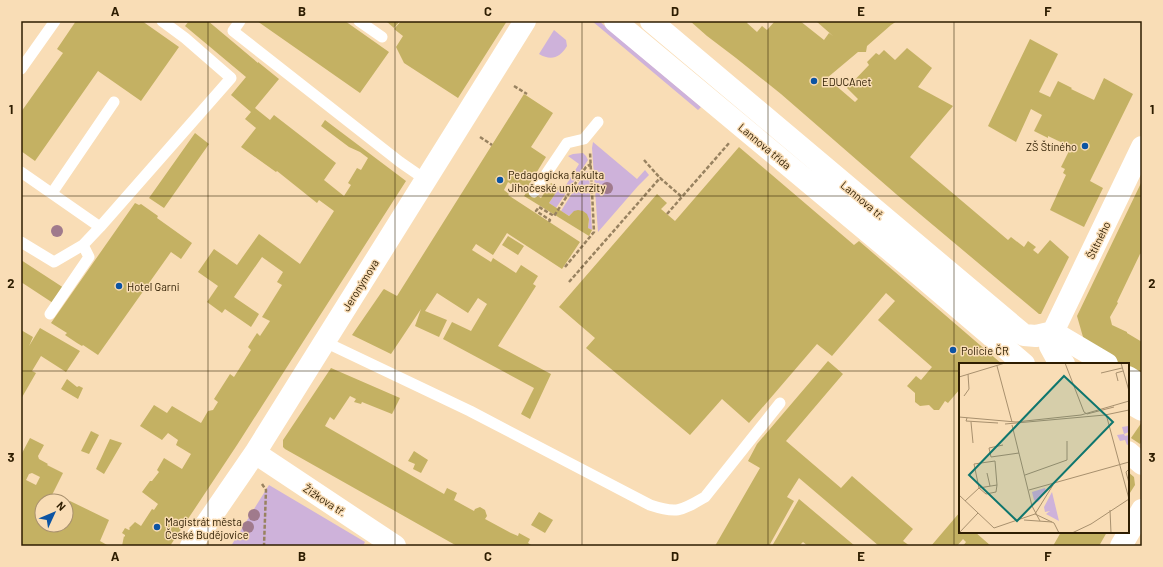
<svg xmlns="http://www.w3.org/2000/svg" width="1163" height="567" font-family="Barlow,sans-serif">
<rect width="100%" height="100%" fill="#f9ddb6"/>
<!-- green -->
<path fill="#ceb2da" d="M592 21H599L701 107 698 110Z
M554 30 566 40 567 46C560 58 551 61 539 54Z
M593 142 637 179 645 170 649 175 638 186 598 232 592 148Z
M583 153 586 156 588 160 556 208 549 203 559 188 563 190 579 164 568 156 573 154Z
M586 171 589 172 592 230 588 228 589 219C585 210 576 208 569 216L561 211Z
M269 485 365 542 363 546H231Z"/>
<!-- building -->
<path fill="#c4b163" fill-rule="evenodd" d="M76 21H142L179 47 141 101 98 71 35 161 21 151V112L63 53 57 49Z
M189 21H208L258 63V62L279 79 255 108 270 120 274 115 336 163 324 180 344 196 351 185 348 183 357 168 361 170 368 158 360 152 349 147 321 126 325 120 406 181 237 445 170 546H122L124 536 125 537V535L122 533 125 528 129 530 130 529 129 528 135 522 141 526 152 509 154 510 158 504 142 492 150 481H152L159 472 157 470 164 458 182 469 191 454 176 445 178 440 168 433 162 440 140 426 154 405 167 413 172 406 201 423 208 411 213 410 218 402 214 399 230 374 234 377 251 350 248 347 257 333 260 336 270 321 262 317 282 285 277 282 283 272 262 257 234 297 259 314 251 327 225 309 222 313 207 302 218 286 198 272 214 249 237 265 259 234 300 264 334 211 319 200 317 203 277 171 276 172 241 147 256 128 245 119 251 112 231 95 246 77 185 26Z
M257 21H345L389 52 360 93Z
M386 21H400L394 28Z
M401 21H507L458 98 404 63 396 47 403 36 394 29Z
M690 21H748L747 23 757 32 762 26 767 30 775 21H800L824 40 829 33 833 36 816 21H897L891 25 867 46 866 52H858L827 78 855 102 858 99 847 88 869 65 867 62 876 53 879 55 884 50 895 60 907 48 932 68 918 87 953 106 910 157 1008 240 1011 237 1024 247 1028 241 1036 247 1033 250 1038 254 1050 240 1069 257 1041 314H1039L896 194 781 94 736 58 707 36Z
M1030 39 1058 54 1039 92 1050 97 1058 81 1072 88 1071 89 1094 100 1104 78 1133 94 1090 181 1103 188 1084 227 1050 210 1066 175 1063 173 1065 169 1061 167 1071 147 1048 136V138L1034 131 1042 115 1031 109 1016 142 988 126Z
M524 94 553 113 531 147 546 157 524 193 508 182 504 190 509 194 508 195 580 242 562 269 507 233 493 255 476 244 472 250 491 262 493 258 516 273 521 265 538 276 533 284 536 286 498 346 551 374 530 419 521 414 534 388 443 339 452 322 471 331 487 304 478 298 468 313 437 293 425 311 447 320 439 337 415 326 421 309 391 354 352 335 383 290 384 289 397 296Z
M195 133 209 144 164 208 149 198Z
M739 147 854 245 859 241 1002 364H960V389L948 403 945 401 939 410H934L929 405 920 406 915 402V393L907 386 916 376 921 380 932 367 879 321 878 320 895 301 886 293 832 356 817 344 749 423 722 399 690 435 586 348 595 338 559 307 657 194 667 203 661 209 675 221Z
M1142 181V253L1140 254 1117 302 1118 303 1110 317 1112 325 1127 332V333L1142 342V377L1128 369V364H1120L1085 344 1077 316Z
M551 183 559 188 549 203 569 216 574 211 578 210 583 211 587 214 589 219 588 228 592 230 589 236 524 196 528 190 541 198Z
M135 203 139 205 141 204 158 216 157 218 192 243 181 259 171 252 98 355 83 345 82 346 77 343 65 335 67 333 51 323Z
M508 236 524 246 518 255 502 245Z
M21 260 64 288 53 303 21 282Z
M40 328 80 351 66 372 41 356 32 371 36 373 21 399V330L33 337 29 346Z
M828 361 843 374 786 441 841 488 852 476 913 529 903 541 910 546H879L799 478 787 497 794 501 769 546H715L760 468 748 461 757 444Z
M331 368 400 398 392 414 362 402 361 404 354 402 356 399 350 396 334 420 330 417 325 426 444 494 447 488 457 493 454 500 474 511 475 509 480 507 485 510 487 516 485 519 511 533 518 536 519 533 530 539 528 543 533 546H457L285 449 283 447V440Z
M67 379 77 387 79 386 83 388 78 399 61 389Z
M1142 422V441L1140 444 1131 438Z
M91 431 99 435 89 454 81 451Z
M30 438 44 445 38 456 39 459 48 464 47 465 63 473 49 501H42V525H66V506L70 501 109 520 100 541 107 545V546H21V455ZM32 473 40 477 36 485 26 480 29 474Z
M110 439 122 443 104 474 96 469Z
M414 451 428 460 421 473 413 469 415 464 408 461Z
M1128 472 1134 477 1135 485 1128 496Z
M799 499 855 546H808L803 542 799 546H772Z
M539 512 553 520 545 533 531 525Z
M960 512V532H975L991 546H963L966 542 963 539 957 546H931Z
M1061 532H1107L1099 546H1053Z"/>
<g fill="none" stroke-linecap="round" stroke-linejoin="round">
<!-- path -->
<path stroke="#988260" stroke-width="2.5" stroke-dasharray="4 2" stroke-linecap="butt" d="M514 86 527 94
M480 137 492 145
M644 160 660 178
M667 214 730 142
M549 222 550 220 536 211 539 207 554 216 586 167 591 164
M565 267 594 232 590 152
M569 282 660 178 682 197
M262 484 266 490 264 546"/>
<!-- lane -->
<path stroke="#fff" stroke-width="11" d="M240 21 233 31 400 162 426 180
M359 21 382 37
M21 69 55 21
M21 172 100 227 83 245 54 262 21 242
M534 192 567 143 584 139 598 122
M52 193 114 102
M100 227 231 78 185 38 162 21
M50 314 89 257 83 245
M325 342 470 411 650 505C677 514 681 511 705 497L780 403"/>
<!-- street -->
<path stroke="#fff" stroke-width="22" d="M615 21 915 271 1024 364
M651 21 1024 335 1036 336 1053 332
M1053 332 1107 364
M1064 364 1056 357 1050 346 1053 332 1142 147
M1128 377 1142 386
M1128 402 1142 410
M1128 452 1142 464
M255 453 395 546
M191 546 255 453 525 21
M1121 546 1142 510"/>
</g>
<!-- trees -->
<g fill="#a07a8c">
<circle cx="607" cy="188" r="6"/>
<circle cx="57" cy="231" r="6"/>
<circle cx="254" cy="515" r="6"/>
<circle cx="248" cy="527" r="6"/>
</g>
<!-- grid -->
<path fill="none" stroke="#2e1d01" stroke-width="1" stroke-opacity="0.55" d="M208 21V546M395 21V546M582 21V546M768 21V546M954 21V546M21 196H1142M21 371H960M1128 371H1142"/>
<!-- markers -->
<g fill="#0c54a3" stroke="#f9ddb6" stroke-width="1.5">
<circle cx="814" cy="81" r="4"/>
<circle cx="1085" cy="146" r="4"/>
<circle cx="500" cy="180" r="4"/>
<circle cx="119" cy="286" r="4"/>
<circle cx="953" cy="350" r="4"/>
<circle cx="157" cy="527" r="4"/>
</g>
<g text-anchor="middle" dominant-baseline="central" stroke-width="3" stroke-linejoin="round" paint-order="stroke">
<!-- poi labels -->
<g font-size="11" fill="#2e1d01" stroke="#f9ddb6" text-anchor="start">
<text x="822" y="81">EDUCAnet</text>
<text x="1077" y="146" text-anchor="end">ZŠ Štíného</text>
<text x="508" y="174">Pedagogicka fakulta<tspan x="508" dy="13">Jihočeské univerzity</tspan></text>
<text x="127" y="286">Hotel Garni</text>
<text x="961" y="350">Policie ČR</text>
<text x="165" y="521">Magistrát města<tspan x="165" dy="13">České Budějovice</tspan></text>
</g>
<!-- street labels -->
<g font-size="11" fill="#2e1d01" stroke="#f9ddb6">
<text transform="translate(765 146) rotate(40)">Lannova třída</text>
<text transform="translate(863 200) rotate(40)">Lannova tř.</text>
<text transform="translate(1098 240) rotate(-64)">Štítného</text>
<text transform="translate(360 285) rotate(-58)">Jeronýmova</text>
<text transform="translate(325 500) rotate(33)">Žižkova tř.</text>
</g>
</g>
<!-- overview -->
<g transform="translate(959 363)">
<rect width="170" height="170" fill="#f9ddb6"/>
<path d="M169 63 170 69 165 71 166 73 170 72V81L168 82 166 77 161 78 158 72 165 71 163 64ZM86 125 87 128 79 139 75 137 73 129ZM93 129 100 158 87 151 91 148 86 149 85 144Z" fill="#ceb2da"/>
<path fill="none" stroke="#a8906e" stroke-width="1" d="M106 0 125 49M162 0 170 28M38 3 53 59M142 10 163 5M0 14 46 0M159 18 157 10 164 8M5 33 10 26 9 11M125 49 128 51 155 44M147 51 170 136M0 54 57 59 122 52 170 38M8 55 7 58 39 60M12 59 14 80M46 61 146 52 170 47M53 62 73 143 81 158M44 82 30 85 32 94 60 90M170 106 167 109 170 120M28 110 31 123M66 112 108 97V78M38 122 37 129 27 131 20 125ZM70 127 170 99M0 132 35 165M6 138 20 125 15 101 36 98 38 122M151 147 152 170M76 151 95 160 100 170M65 157 93 159M35 165 76 151 94 122M0 170 19 150M113 170 132 161 170 136"/>
<path fill="#0f766e" fill-opacity="0.15" stroke="#0f766e" stroke-width="2" d="M105 13 154 59 58 158 10 112Z"/>
<rect width="170" height="170" fill="none" stroke="#2e1d01" stroke-width="2"/>
</g>
<!-- border -->
<rect width="1163" height="567" fill="none" stroke="#f9ddb6" stroke-width="44"/>
<!-- north arrow -->
<g transform="translate(54 513) rotate(46)"><circle r="19" fill="#f9ddb6" stroke="#a8906e"/>
<path d="M0-3L7 15L0 10L-7 15Z" fill="#0c54a3"/>
<text y="-6" font-size="11" font-weight="bold" text-anchor="middle" fill="#2e1d01">N</text>
</g>
<rect x="22" y="22" width="1119" height="523" fill="none" stroke="#2e1d01" stroke-width="1.5"/>
<g font-size="13" text-anchor="middle" font-weight="bold" fill="#2e1d01">
<text x="115" y="16">A</text>
<text x="302" y="16">B</text>
<text x="488" y="16">C</text>
<text x="675" y="16">D</text>
<text x="861" y="16">E</text>
<text x="1048" y="16">F</text>
<text x="11" y="114">1</text>
<text x="1152" y="114">1</text>
<text x="11" y="288">2</text>
<text x="1152" y="288">2</text>
<text x="11" y="462">3</text>
<text x="1152" y="462">3</text>
<text x="115" y="561">A</text>
<text x="302" y="561">B</text>
<text x="488" y="561">C</text>
<text x="675" y="561">D</text>
<text x="861" y="561">E</text>
<text x="1048" y="561">F</text>
</g>
</svg>
